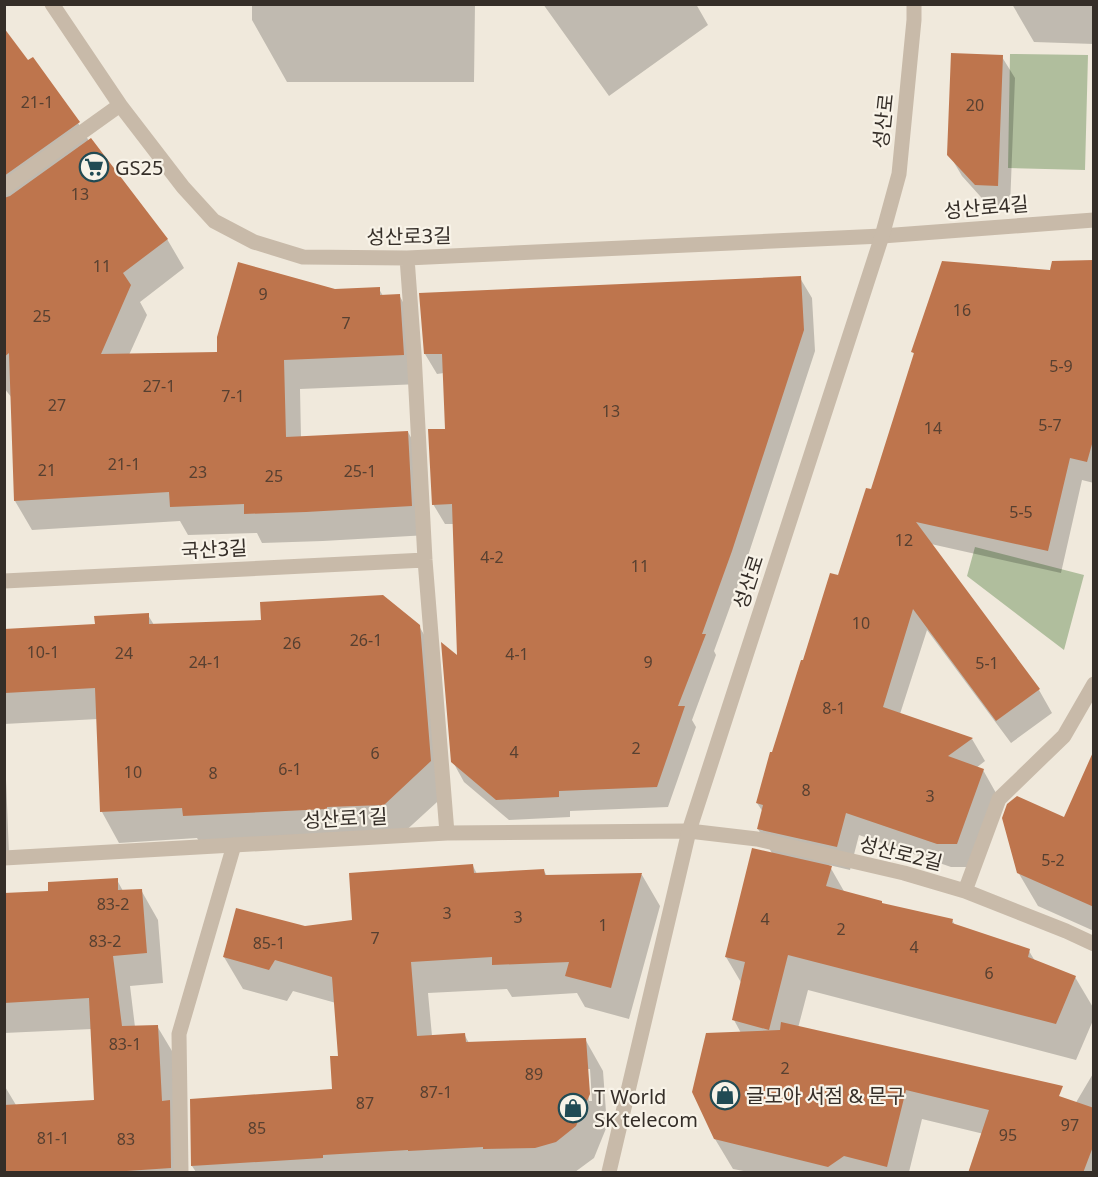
<svg xmlns="http://www.w3.org/2000/svg" width="1098" height="1177" font-family="'Noto Sans','Noto Sans KR',sans-serif">
<rect width="100%" height="100%" fill="#f0e9dc"/>
<!-- green -->
<path fill="#b0be9d" d="M1010 54 1088 55 1085 170 1008 168Z
M975 547 1084 575 1064 650 967 576Z"/>
<!-- shadow -->
<path fill="#0003" fill-rule="evenodd" d="M252 4H475L474 82H287L252 20Z
M543 4H696L708 25 609 96Z
M1012 4H1094V44L1034 42Z
M4 30 28 63 78 123 89 141 167 239 184 268 140 302 147 315 129 355 218 354 335 291 379 289 383 296 399 295 416 325 420 384 300 389 301 438 408 432 424 461 428 535 323 541 262 543 257 533 188 535 180 521 32 530 15 501 12 398 4 388Z
M1002 57 1015 78 1010 207 989 206 962 176 949 154Z
M1094 261V483L1082 480 1061 573 931 544 1039 690 1052 713 1011 743 927 630 900 714 972 739 985 761 976 768 983 770 996 793 970 867H951L859 835 850 870 829 865 845 893 883 905 952 920 955 925 1029 951 1035 961 1075 977 1094 1009V1018L1076 1060 808 990 798 1028 1032 1081 1034 1146 922 1119 909 1172H749L733 1169 715 1139 741 1033 734 1020 742 984 726 957 773 855 758 829 763 812 757 803 804 662 839 577 872 491 915 356 913 352 1051 271Z
M800 278 812 298 815 351 743 571 714 651 716 655 692 720 696 727 668 807 570 811V817L509 820 464 782 453 762 459 658 454 524H445L433 504 447 430 444 373 437 374 425 354Z
M148 615 154 625 419 626 437 657 448 792 401 835 202 846 197 838 119 843 102 812 98 719 4 724V631L96 625Z
M4 729 9 854H4Z
M1094 754V931L1038 906 1018 872 1065 819Z
M473 866 477 874 544 871 547 876 642 875 660 906 629 1019 585 1007 577 993 512 997 507 989 428 993 432 1036 464 1034 469 1043 585 1039 603 1071 607 1126 594 1158 575 1172H196L192 1166 191 1100 334 1090 340 1057 336 1003 293 991 287 1001 243 989 224 957 305 928 354 922ZM586 1069H590L592 1101H589Z
M117 880 123 891 141 890 158 920 163 983 130 986 135 1027 157 1026 175 1056 187 1172H4V1085L16 1105 95 1101 92 1029 4 1033V894L50 892Z
M1094 1072V1172H1035Z"/>
<!-- building -->
<path fill="#be754d" d="M4 28 28 60 33 57 80 122 4 176Z
M951 53 1003 55 998 186 975 185 947 155Z
M91 138 168 239 123 273 131 285 101 354 217 352V337L238 262 335 289 380 287V295L400 294 404 355 284 360 286 437 408 431 412 506 306 512 244 514V504L170 507 169 492 14 501 9 353 4 357V198L10 196Z
M1094 260V437L1087 462 1070 458 1048 551 916 522 1040 689 996 721 913 609 883 707 973 738 948 756 984 769 957 844H937L846 813 837 847 757 829 763 805 756 803 770 752H772L801 660H803L830 573 838 575 866 488 871 489 914 353 911 352 942 261 1050 270 1052 261Z
M801 276 804 330 732 551 702 634H706L678 706H685L657 787 559 791V797L496 800 451 762 441 642 457 655 452 504 432 505 428 429H445L442 354H424L419 293Z
M383 595 420 625 431 761 384 805 327 807V809L183 816 182 808 100 812 95 688 5 693 4 629 95 624 94 616 149 613V624L261 620 260 602Z
M1094 750V907L1017 873 1002 818 1007 804 1017 796 1064 817Z
M752 848 832 866 826 886 882 901V903L953 919 952 923 1030 949 1028 957 1076 976 1056 1024 788 955 769 1030 732 1020 745 962 725 957Z
M473 864 474 873 544 869 545 875 642 873 611 988 565 976 569 962 492 965V957L411 962 417 1036 465 1033 466 1042 586 1038 590 1094 576 1126 556 1142 535 1148 483 1149V1147L408 1151V1150L323 1155V1158L191 1166 190 1099 332 1089 330 1056H338L332 977 275 960 269 970 223 957 236 908 305 926 352 920 349 873Z
M118 878V890L142 889 147 953 113 956 122 1026 158 1025 162 1101 170 1100 171 1168 97 1173H4V1105L94 1100 89 998 4 1003V893L48 891V882Z
M781 1022 1063 1086 1059 1096 1094 1108V1144L1083 1173H968L989 1110 906 1090 887 1167 844 1156 828 1167 714 1139 692 1092 706 1033 780 1030Z"/>
<g fill="none" stroke-linecap="round" stroke-linejoin="round">
<!-- service -->
<path stroke="#c8baa9" stroke-width="15" d="M181 1172 179 1034 234 845"/>
<!-- minor -->
<path stroke="#c8baa9" stroke-width="15" d="M52 4 120 105 183 187 214 221 254 242 303 257 407 258 882 236 1094 220
M4 188 120 105
M407 258 414 353 425 560 447 833
M4 581 425 560
M4 858 447 833 689 831 757 839 904 873 965 891 1066 931 1094 944
M965 891 999 799 1064 736 1094 684"/>
<!-- tertiary -->
<path stroke="#c8baa9" stroke-width="15" d="M609 1172 689 831 882 236 899 174 914 20V4"/>
</g>
<!-- icons -->
<defs>
<g id="supermarket-ring" transform="scale(1.5)"><circle r="9.5" fill="#f8f3e8" stroke="#214b54" stroke-width="1.5"/><path d="M-6-5.5h2.5l.6 2H6L4.5 2H-2.5L-4.4-4H-6ZM-1.5 3.2a1.3 1.3 0 1 0 .1 0ZM3 3.2a1.3 1.3 0 1 0 .1 0Z" fill="#214b54"/></g>
<g id="shop-ring" transform="scale(1.5)"><circle r="9.5" fill="#f8f3e8" stroke="#214b54" stroke-width="1.5"/><path d="M-5-2.5h2.3a2.7 3.5 0 0 1 5.4 0H5L5.5 6h-11ZM-1.5-2.5h3a1.5 2.3 0 0 0-3 0Z" fill="#214b54"/></g>
</defs>
<g fill-rule="evenodd">
<use href="#supermarket-ring" x="94" y="167"/>
<use href="#shop-ring" x="725" y="1095"/>
<use href="#shop-ring" x="573" y="1108"/>
</g>
<g text-anchor="middle" dominant-baseline="central" stroke-width="4.5" stroke-linejoin="round" paint-order="stroke">
<!-- number labels -->
<g font-size="16" fill="#574031">
<text x="37" y="102">21-1</text>
<text x="975" y="105">20</text>
<text x="80" y="194">13</text>
<text x="102" y="266">11</text>
<text x="263" y="294">9</text>
<text x="962" y="310">16</text>
<text x="42" y="316">25</text>
<text x="346" y="323">7</text>
<text x="1061" y="366">5-9</text>
<text x="159" y="386">27-1</text>
<text x="233" y="396">7-1</text>
<text x="57" y="405">27</text>
<text x="611" y="411">13</text>
<text x="1050" y="425">5-7</text>
<text x="933" y="428">14</text>
<text x="124" y="464">21-1</text>
<text x="47" y="470">21</text>
<text x="360" y="471">25-1</text>
<text x="198" y="472">23</text>
<text x="274" y="476">25</text>
<text x="1021" y="512">5-5</text>
<text x="904" y="540">12</text>
<text x="492" y="557">4-2</text>
<text x="640" y="566">11</text>
<text x="861" y="623">10</text>
<text x="366" y="640">26-1</text>
<text x="292" y="643">26</text>
<text x="43" y="652">10-1</text>
<text x="124" y="653">24</text>
<text x="517" y="654">4-1</text>
<text x="205" y="662">24-1</text>
<text x="648" y="662">9</text>
<text x="987" y="663">5-1</text>
<text x="834" y="708">8-1</text>
<text x="636" y="748">2</text>
<text x="514" y="752">4</text>
<text x="375" y="753">6</text>
<text x="290" y="769">6-1</text>
<text x="133" y="772">10</text>
<text x="213" y="773">8</text>
<text x="806" y="790">8</text>
<text x="930" y="796">3</text>
<text x="1053" y="860">5-2</text>
<text x="113" y="904">83-2</text>
<text x="447" y="913">3</text>
<text x="518" y="917">3</text>
<text x="765" y="919">4</text>
<text x="603" y="925">1</text>
<text x="841" y="929">2</text>
<text x="375" y="938">7</text>
<text x="105" y="941">83-2</text>
<text x="269" y="943">85-1</text>
<text x="914" y="947">4</text>
<text x="989" y="973">6</text>
<text x="125" y="1044">83-1</text>
<text x="785" y="1068">2</text>
<text x="534" y="1074">89</text>
<text x="436" y="1092">87-1</text>
<text x="365" y="1103">87</text>
<text x="1070" y="1125">97</text>
<text x="257" y="1128">85</text>
<text x="1008" y="1135">95</text>
<text x="53" y="1138">81-1</text>
<text x="126" y="1139">83</text>
</g>
<!-- street labels -->
<g font-size="20" fill="#352e28" stroke="#f8f3e8">
<text transform="translate(883 121) rotate(-84)">성산로</text>
<text transform="translate(986 207) rotate(-5)">성산로4길</text>
<text transform="translate(409 236) rotate(-1)">성산로3길</text>
<text transform="translate(214 549) rotate(-3)">국산3길</text>
<text transform="translate(748 582) rotate(-72)">성산로</text>
<text transform="translate(345 818) rotate(-3)">성산로1길</text>
<text transform="translate(901 853) rotate(14)">성산로2길</text>
</g>
<!-- poi labels -->
<g font-size="20" fill="#352e28" stroke="#f8f3e8" text-anchor="start">
<text x="115" y="167">GS25</text>
<text x="746" y="1095">글모아 서점 &amp; 문구</text>
<text x="594" y="1096">T World<tspan x="594" dy="23">SK telecom</tspan></text>
</g>
</g>
<!-- border -->
<rect width="1098" height="1177" fill="none" stroke="#352e28" stroke-width="12"/>
</svg>
